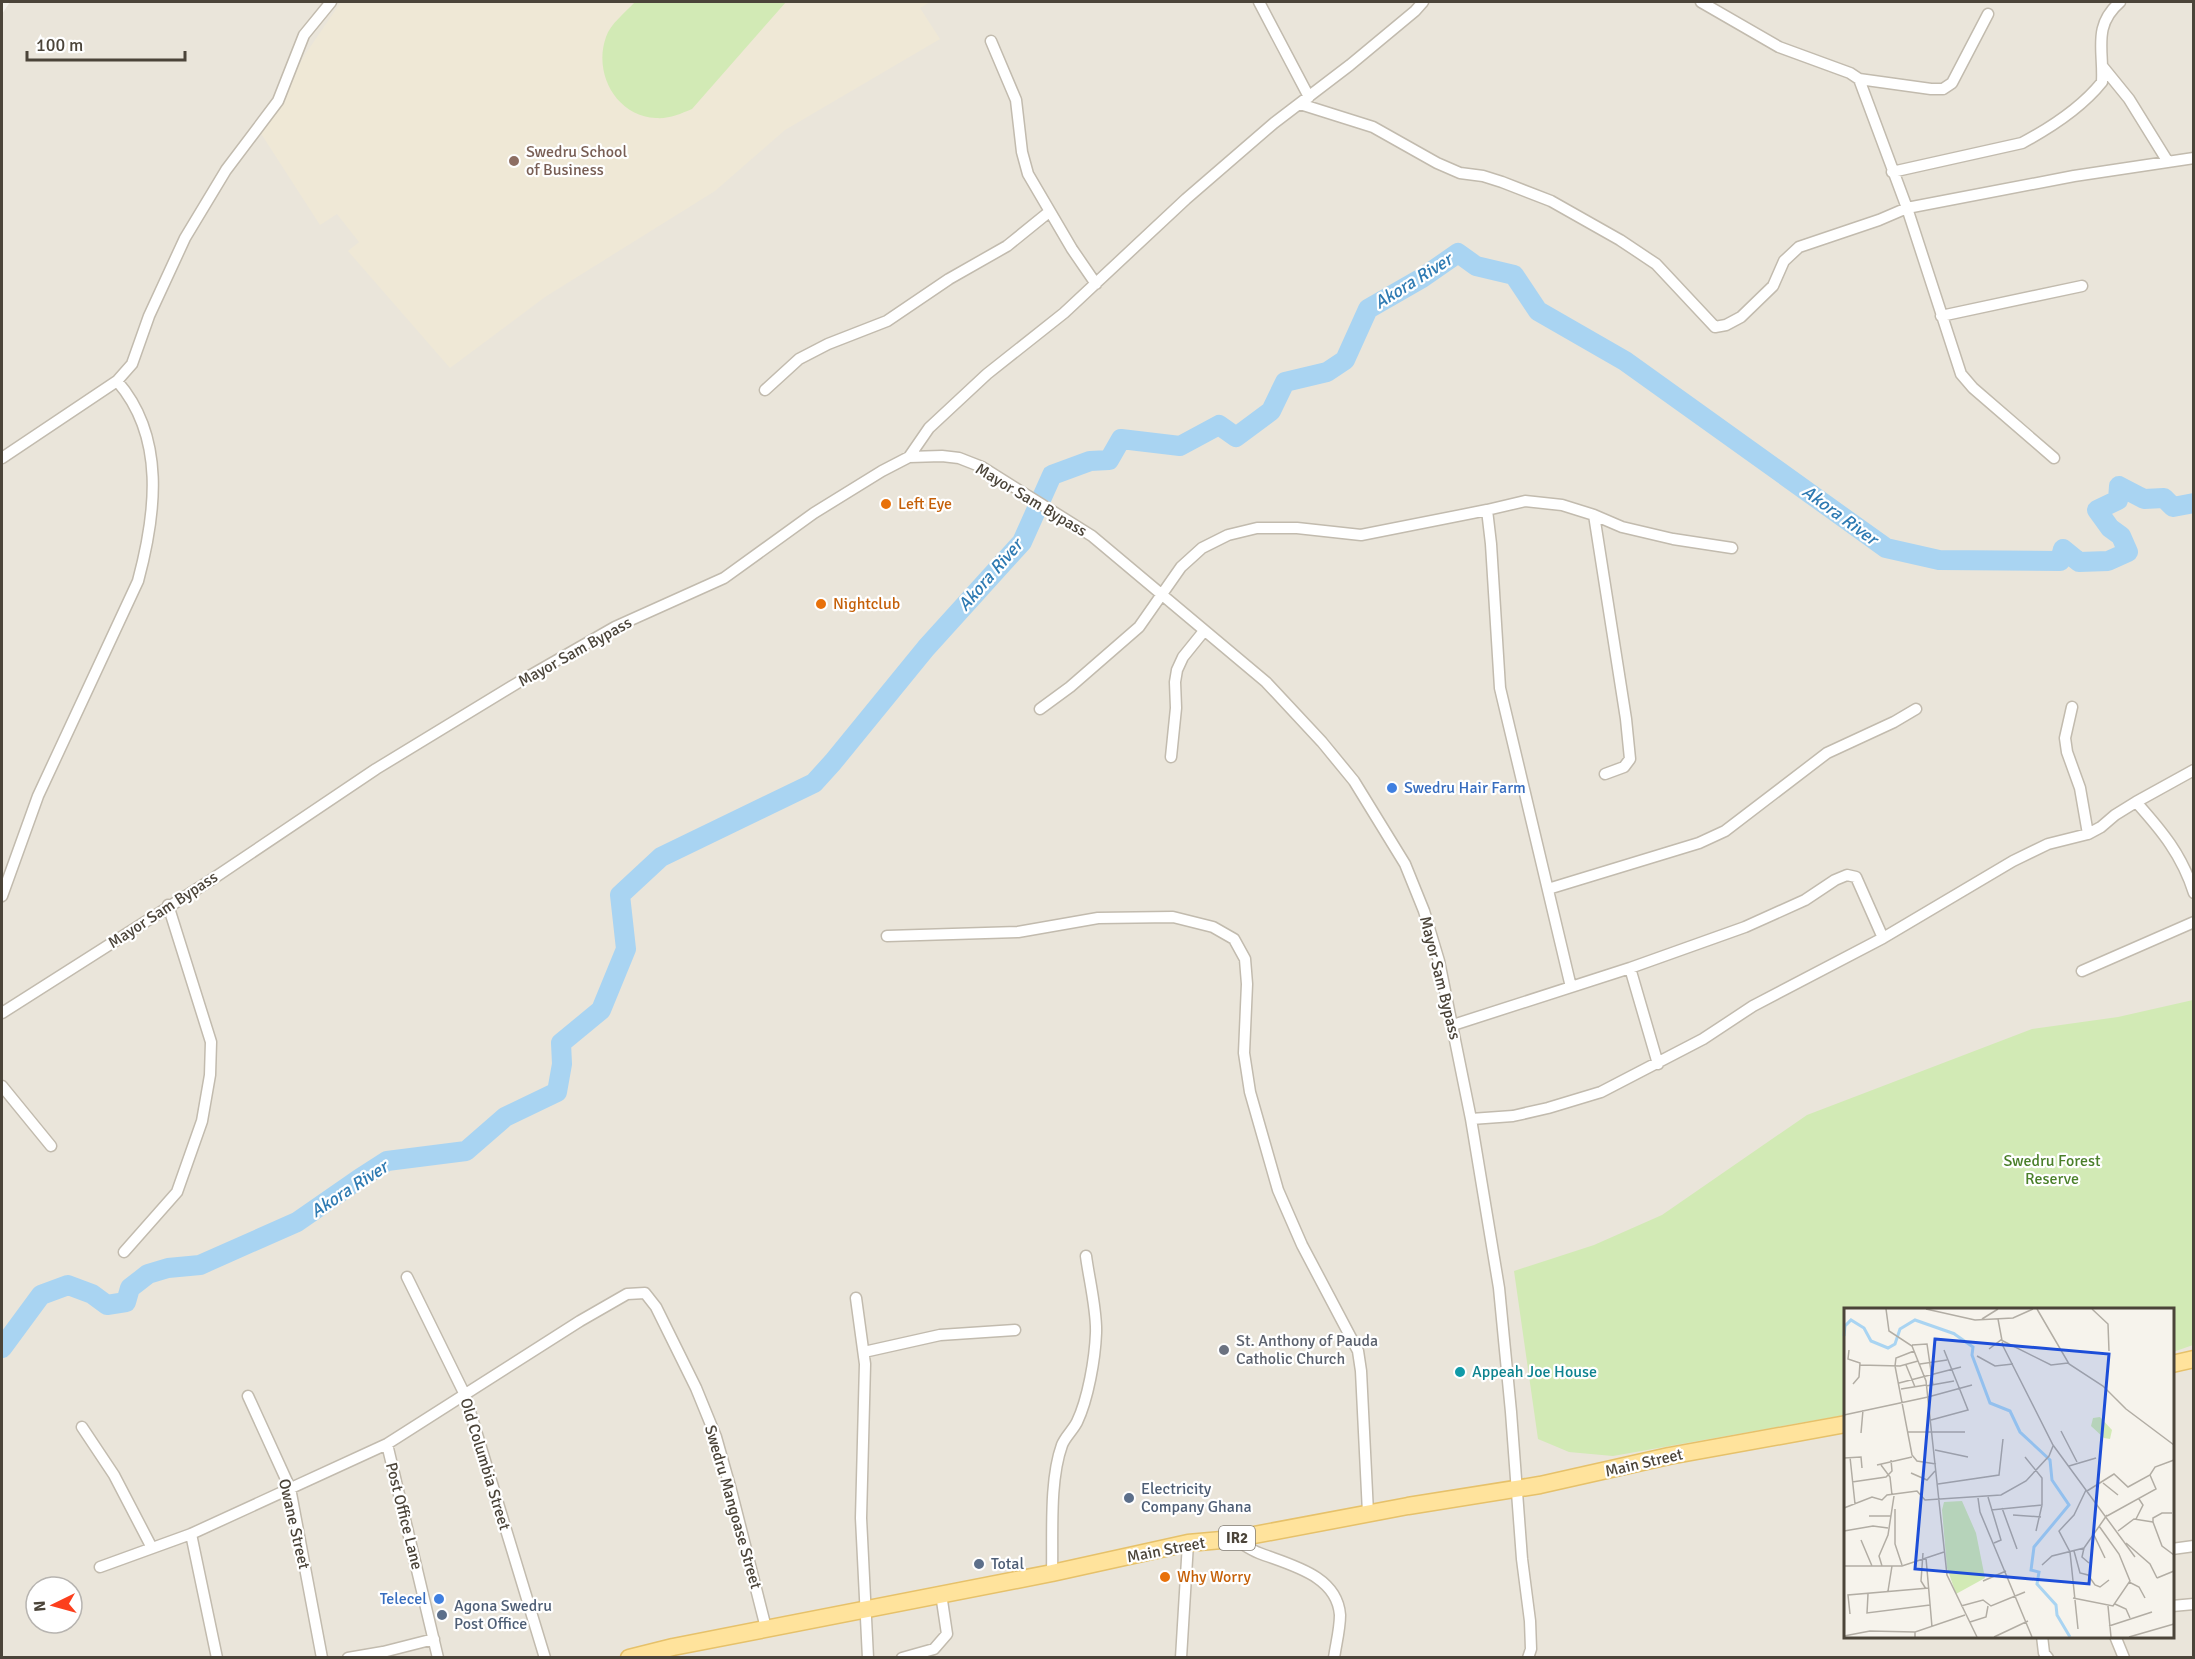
<svg xmlns="http://www.w3.org/2000/svg" width="2195" height="1659" font-family="Signika,sans-serif">
<rect width="100%" height="100%" fill="#f6f3ec"/>
<!-- residential -->
<path fill="#eae5da" fill-rule="evenodd" d="M10 2H2193V1657H2V14ZM1846 1310H2172V1636H1846ZM36 1587H72V1623H36Z"/>
<!-- education -->
<path fill="#efe8d6" d="M341 2H930L920 8 940 39 785 130 715 191 545 297 450 368 348 251 359 242 337 214 320 225 260 132 306 53Z"/>
<!-- green -->
<path fill="#d2eab5" d="M635 2H786L692 109C680 114 669 119 656 118 616 116 593 73 606 37 610 24 626 12 635 2Z
M2193 1000V1345L2173 1352 2172 1310H1846L1845 1415 1613 1456 1569 1452 1538 1439 1514 1271 1594 1245 1662 1215 1807 1115 2032 1029 2118 1017Z"/>
<g fill="none" stroke-linecap="round" stroke-linejoin="round">
<!-- river -->
<path stroke="#a9d4f2" stroke-width="20" d="M2 1348 41 1295 68 1285 92 1294 107 1305 126 1302 130 1288 148 1274 168 1268 200 1265 297 1222 359 1179 387 1161 466 1151 505 1117 557 1092 562 1064 561 1043 601 1010 626 949 620 895 661 857 814 783 833 762 926 648 1022 542 1052 475 1090 461 1109 460 1121 439 1180 446 1219 425 1236 437 1271 411 1285 382 1327 372 1345 360 1368 309 1422 278 1458 253 1476 266 1514 275 1538 311 1625 361 1886 548 1939 560 2060 561 2063 549 2079 562 2108 561 2128 552 2121 536 2110 528 2097 510 2118 500 2119 486 2144 499 2164 498 2173 507 2194 503"/>
<!-- minor casing -->
<g stroke="#c2bbae" stroke-width="13">
<path id="minor" d="M1259 2 1309 97
M1701 2 1779 47 1850 73 1859 79 1907 208 1961 374 1973 388 2054 458
M991 41 1016 100 1022 152 1028 174 1072 249 1096 284
M2103 67 2129 99 2168 162
M1859 79 1931 89H1943L1952 83 1988 14
M1300 104 1373 127 1437 163 1460 173 1483 176 1502 182 1551 201 1620 240 1656 264 1715 327 1726 325 1741 317 1773 286 1784 261 1799 247 1879 220 1907 208 2074 176 2194 158
M1892 172 2022 143C2050 128 2082 107 2102 82 2104 51 2092 26 2120 2
M1941 316 2082 286
M765 390 799 359 828 344 887 321 949 279 1007 246 1049 212
M909 457 929 428 987 374 1064 313 1186 199 1274 123 1350 65 1415 11 1423 2
M2 458 117 381 132 364 149 316 185 238 226 170 278 101 304 35 331 2
M1487 510 1525 501 1562 505 1594 515 1622 527 1673 539 1732 548
M1594 515 1626 719 1630 759 1624 767 1605 774
M2072 707 2065 738 2067 752 2080 788 2088 834
M1040 709 1070 687 1139 627 1181 567 1202 548 1228 535 1257 528H1297L1361 535 1487 510 1491 544 1500 688 1571 987
M1171 757 1176 708 1175 682 1177 670 1183 657 1204 631
M2136 802C2162 831 2182 855 2194 893
M1548 889 1699 843 1725 831 1827 753 1894 722 1916 709
M2 896 38 796 138 581C156 514 166 437 117 381
M887 936 1018 932 1098 918 1173 917 1213 927 1234 939 1245 959 1247 984 1244 1053 1250 1092 1278 1190 1302 1245 1358 1351 1361 1371 1368 1513
M1630 968 1658 1064
M2082 971 2194 922
M2 1013 211 880 376 769 519 682 615 627 724 578 814 513 882 471 909 457 942 456 959 458 982 467 1092 536 1266 682 1322 742 1354 781 1405 864 1424 911 1439 961 1471 1119 1499 1288 1511 1412 1522 1559 1530 1621 1531 1649 1528 1658
M1453 1025 1630 968 1745 927 1805 900 1835 880 1847 875 1856 877 1883 938
M2 1086 51 1146
M1471 1119 1513 1116 1548 1108 1601 1092 1703 1039 1753 1006 1883 938 2013 861 2048 844 2088 834 2101 827 2115 815 2136 802 2194 770
M124 1252 177 1192 202 1121 210 1075 211 1042 168 905
M407 1277 465 1395 545 1658
M856 1298 865 1364 861 1518 868 1658
M864 1352 940 1335 1015 1330
M248 1396 290 1488 322 1658
M82 1427 114 1475 152 1548
M387 1444 438 1658
M191 1534 217 1658
M1234 1539C1243 1544 1251 1550 1259 1553 1290 1565 1337 1575 1340 1615 1340 1629 1336 1644 1334 1658
M2172 1549 2194 1546
M100 1567 191 1534 387 1444 580 1321 627 1294 645 1293 656 1307 696 1388 716 1437 731 1490 766 1628
M1052 1573C1053 1535 1049 1481 1062 1445 1065 1437 1073 1430 1077 1422 1088 1399 1095 1359 1096 1333 1097 1311 1089 1279 1086 1256
M2172 1606 2194 1604
M2042 1636 2044 1653 2048 1658
M2115 1636 2124 1658
M348 1658 383 1652 434 1639
M902 1658 934 1649 947 1634 941 1594
M1181 1658 1188 1543"/>
</g>
<!-- primary casing -->
<g stroke="#e6c16a" stroke-width="19">
<path id="primary" d="M2172 1364 2194 1359
M629 1658 673 1647 1052 1573 1188 1543 1233 1539 1408 1506 1540 1485 1669 1456 1846 1424"/>
</g>
<!-- minor -->
<use href="#minor" stroke="#fff" stroke-width="10"/>
<!-- primary -->
<use href="#primary" stroke="#ffe39c" stroke-width="16"/>
</g>
<!-- markers -->
<circle fill="#8d6e63" stroke="#fff" stroke-width="2" cx="514" cy="161" r="6"/>
<g fill="#e8710a" stroke="#fff" stroke-width="2">
<circle cx="886" cy="504" r="6"/>
<circle cx="821" cy="604" r="6"/>
<circle cx="1165" cy="1577" r="6"/>
</g>
<g fill="#3f7fe0" stroke="#fff" stroke-width="2">
<circle cx="1392" cy="788" r="6"/>
<circle cx="439" cy="1599" r="6"/>
</g>
<circle fill="#6b7280" stroke="#fff" stroke-width="2" cx="1224" cy="1350" r="6"/>
<circle fill="#0f9aa8" stroke="#fff" stroke-width="2" cx="1460" cy="1372" r="6"/>
<g fill="#5c6f8a" stroke="#fff" stroke-width="2">
<circle cx="1129" cy="1498" r="6"/>
<circle cx="979" cy="1564" r="6"/>
<circle cx="442" cy="1615" r="6"/>
</g>
<g text-anchor="middle" dominant-baseline="central" stroke-width="4.5" stroke-linejoin="round" paint-order="stroke">
<!-- shield labels -->
<rect fill="#fff" stroke="#817c74" stroke-width="1.5" x="1219" y="1526" width="36" height="24" rx="4.5"/>
<g font-size="15" font-weight="bold" fill="#4b4439">
<text x="1237" y="1538">IR2</text>
</g>
<!-- education labels -->
<g font-size="16" fill="#785e54" stroke="#fff" text-anchor="start">
<text x="526" y="152">Swedru School<tspan x="526" dy="18">of Business</tspan></text>
</g>
<!-- street labels -->
<g font-size="16" fill="#4b4439" stroke="#fff">
<text transform="translate(1031 500) rotate(31)">Mayor Sam Bypass</text>
<text transform="translate(575 652) rotate(-29)">Mayor Sam Bypass</text>
<text transform="translate(163 910) rotate(-33)">Mayor Sam Bypass</text>
<text transform="translate(1440 978) rotate(76)">Mayor Sam Bypass</text>
<text transform="translate(1644 1463) rotate(-13)">Main Street</text>
<text transform="translate(485 1464) rotate(73)">Old Columbia Street</text>
<text transform="translate(733 1507) rotate(74)">Swedru Mangoase Street</text>
<text transform="translate(404 1516) rotate(76)">Post Office Lane</text>
<text transform="translate(294 1524) rotate(77)">Owane Street</text>
<text transform="translate(1166 1550) rotate(-11)">Main Street</text>
</g>
<!-- food labels -->
<g font-size="16" fill="#c56008" stroke="#fff" text-anchor="start">
<text x="898" y="504">Left Eye</text>
<text x="833" y="604">Nightclub</text>
<text x="1177" y="1577">Why Worry</text>
</g>
<!-- shop labels -->
<g font-size="16" fill="#366cbe" stroke="#fff" text-anchor="start">
<text x="1404" y="788">Swedru Hair Farm</text>
<text x="427" y="1599" text-anchor="end">Telecel</text>
</g>
<!-- park labels -->
<g font-size="16" fill="#4a7f2a" stroke="#fff">
<text x="2052" y="1161">Swedru Forest<tspan x="2052" dy="18">Reserve</tspan></text>
</g>
<!-- worship labels -->
<g font-size="16" fill="#5b616d" stroke="#fff" text-anchor="start">
<text x="1236" y="1341">St. Anthony of Pauda<tspan x="1236" dy="18">Catholic Church</tspan></text>
</g>
<!-- culture labels -->
<g font-size="16" fill="#0d838f" stroke="#fff" text-anchor="start">
<text x="1472" y="1372">Appeah Joe House</text>
</g>
<!-- service labels -->
<g font-size="16" fill="#4e5e75" stroke="#fff" text-anchor="start">
<text x="1141" y="1489">Electricity<tspan x="1141" dy="18">Company Ghana</tspan></text>
<text x="991" y="1564">Total</text>
<text x="454" y="1606">Agona Swedru<tspan x="454" dy="18">Post Office</tspan></text>
</g>
<!-- water labels -->
<g font-size="18" font-style="italic" fill="#2e7ab2" stroke="#fff">
<text transform="translate(1413 281) rotate(-32)">Akora River</text>
<text transform="translate(1840 515) rotate(36)">Akora River</text>
<text transform="translate(990 575) rotate(-49)">Akora River</text>
<text transform="translate(349 1189) rotate(-33)">Akora River</text>
</g>
</g>
<!-- overview -->
<g transform="translate(1844 1308)">
<rect width="330" height="330" fill="#f6f3ec"/>
<path d="M256 109 268 122 266 131 260 130 247 118 249 110ZM118 193 132 225 141 270 112 286 103 260 98 202 100 194Z" fill="#d2eab5"/>
<path fill="none" stroke="#a9d4f2" stroke-width="3" d="M109 25 129 39 128 47 146 95 166 103 176 124 206 152 208 172 225 197 190 239 187 262 195 264 193 276 212 297 213 307 226 329M0 28 1 18 7 12 20 20 27 33 44 40 51 36 56 21 71 12 111 26"/>
<path fill="none" stroke="#b2ada4" stroke-width="1.5" d="M42 1 45 23 68 38 82 73 103 267 133 329M82 1 131 12 169 10 189 1M193 1 225 56 259 78 282 101 330 137M248 1 264 16 265 43M138 11 154 1M154 11 159 38 209 137 291 249M68 37 83 36 89 77M145 41 157 32 207 57 224 55M5 42 4 51 16 55 15 69 9 76M70 43 52 50 51 58 68 147 73 153 92 156M133 48 151 58 169 56M76 56 103 52M16 57 56 58 74 53M62 57 71 79M55 75 117 59M82 78 110 73M57 81 82 77M84 89 128 77M0 107 84 89M87 112 124 102 100 42M217 123 233 154M64 124H121M17 125 19 102M91 142 124 149M6 149 11 196M0 150 17 149 18 160M33 157 68 149M37 157 46 169 48 187M225 158 252 150M67 165 83 172 91 163M8 174 42 169 48 163 47 152M259 175 274 187M94 176 155 167 159 131M243 183 270 166 284 179 306 167 311 159 330 152M144 189 157 232 150 235M134 190 136 204 188 329M0 200 28 189 38 192 43 187 73 183 81 192 157 187 182 173 205 148 209 138M158 200 173 241M51 201V236L58 257M147 202 198 197V170L181 149M169 207 197 209M25 208H47M263 208 312 181 306 167M292 211 299 197 295 191M309 214 318 238 330 247M309 214V210L318 205H328M0 223 29 218 44 220M192 223 198 197M274 223 290 211 309 214M249 225 261 250M17 232 28 258M282 235 306 256 313 270M240 240 238 249 245 255M230 243 236 265 244 267 251 277 256 279 265 272M79 245 77 273 82 281M82 250 88 319M198 257 208 248 240 240 263 207M0 258H58L100 244M38 258 35 248 44 227 50 188M313 270 330 263M139 273 162 263M285 274 295 279 301 290M44 283 48 258M24 286 23 305 86 297M229 290 269 298 286 273 275 246 255 218M271 296 282 301 286 310M117 298 139 292 147 298 181 284M264 298 267 329M6 306 4 287 85 280M126 314 142 309 144 298M265 318 308 304M234 321 226 244 215 223 230 207 242 182M0 328 26 323 71 324M71 329V324L121 307M150 329 184 313M285 329 330 316"/>
<path fill="#1d4ed8" fill-opacity="0.15" stroke="#1d4ed8" stroke-width="3" d="M91 31 265 46 245 276 71 261Z"/>
<rect width="330" height="330" fill="none" stroke="#4b4439" stroke-width="3"/>
</g>
<!-- border -->
<rect width="2195" height="1659" fill="none" stroke="#4b4439" stroke-width="6"/>
<!-- north arrow -->
<g transform="translate(54 1605) rotate(265)"><circle r="28" fill="#ffffff" stroke="#b7b4b0" stroke-width="1.5"/>
<path d="M0-4.5L10 22L0 15L-10 22Z" fill="#fc3f1d"/>
<text y="-9" font-size="16" font-weight="bold" text-anchor="middle" fill="#4b4439">N</text>
</g>
<!-- scale -->
<path d="M27 51v9h158v-9" fill="none" stroke="#4b4439" stroke-width="3"/>
<text x="36" y="51" font-size="18" fill="#4b4439" stroke="#ffffff" stroke-width="4.5" paint-order="stroke">100 m</text>
</svg>
